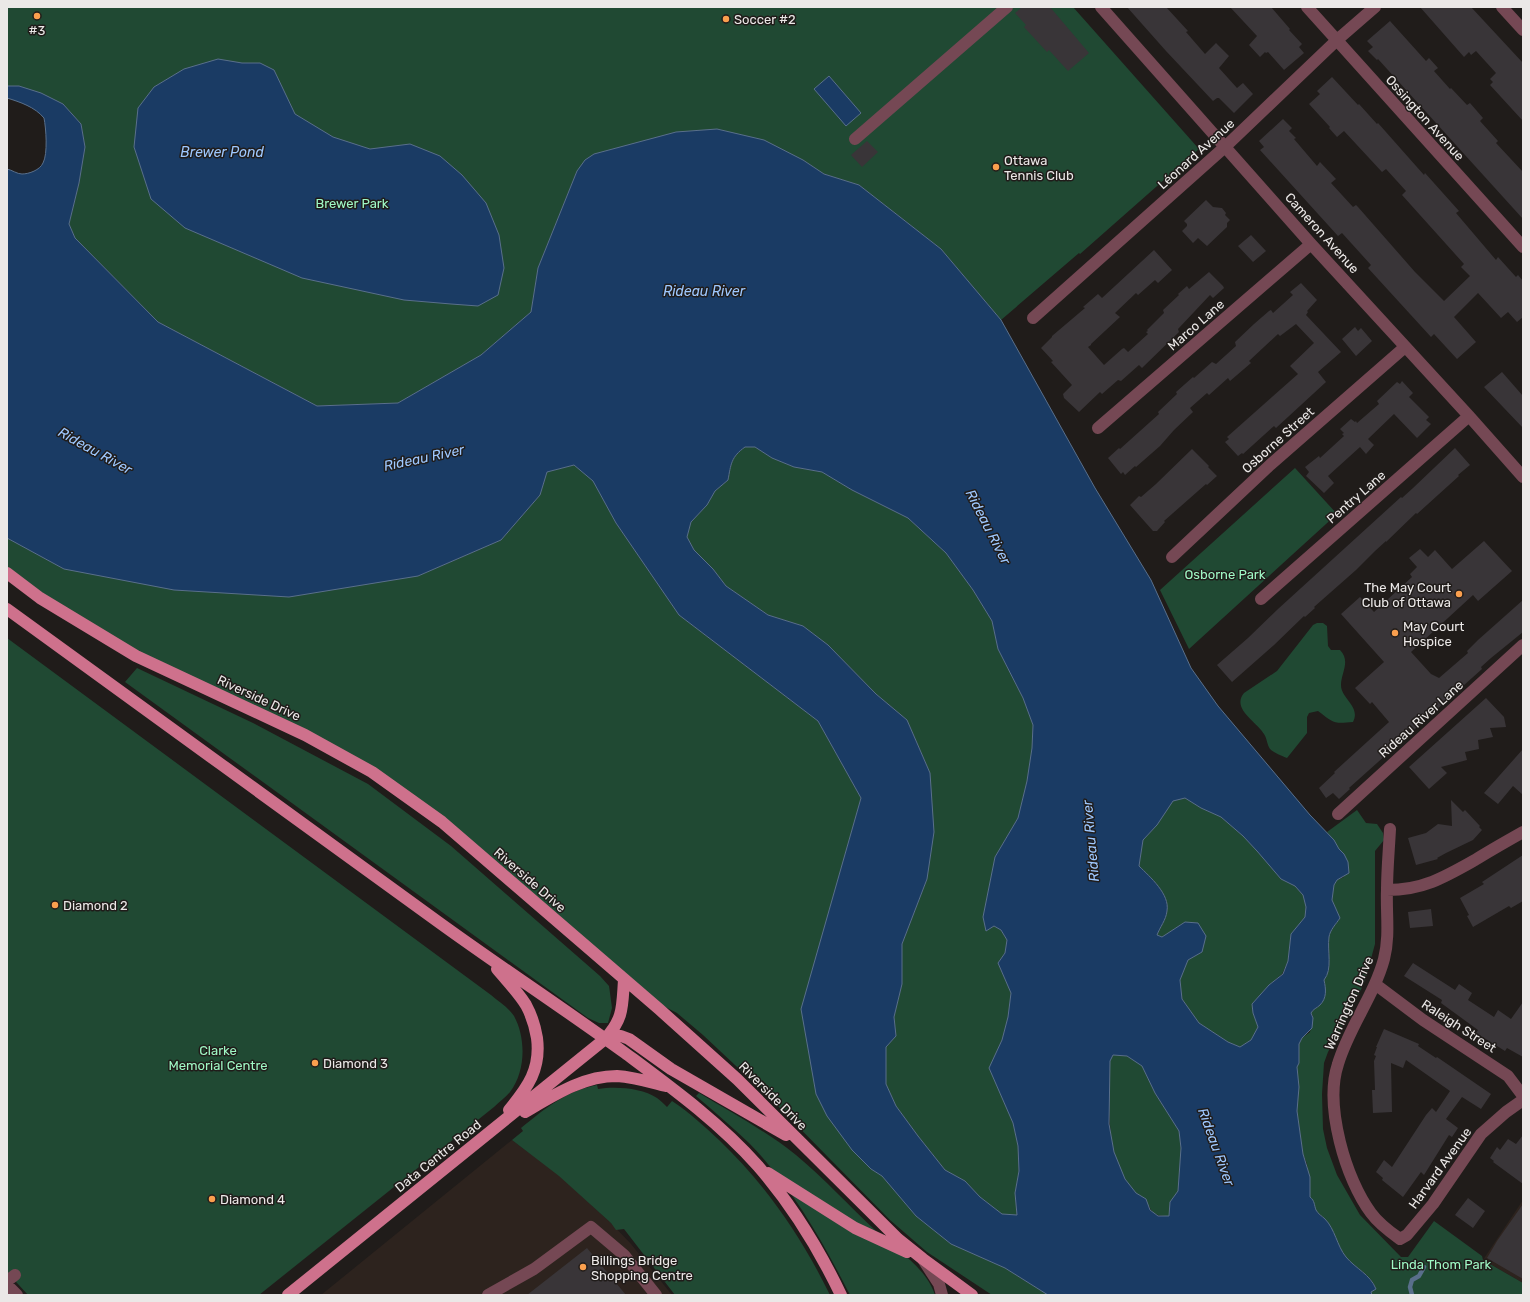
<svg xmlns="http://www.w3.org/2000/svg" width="1530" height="1302" font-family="Rubik,sans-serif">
<rect width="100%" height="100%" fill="#201c1a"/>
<!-- built -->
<path fill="#2d231e" d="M512 1140 559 1175 611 1223 631 1244 672 1295H321Z
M1523 1200V1283L1483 1260Z"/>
<!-- green -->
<path fill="#204933" d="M7 7H1073L1199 149 1080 254 1079 253 1001 320 941 249 859 185 824 174 803 160 618 148 594 154 577 171 538 268 531 312 481 355 398 403 317 406 158 322 75 238 69 224 79 183 85 147 81 124 63 104 41 94 19 86H7Z
M745 447H755L772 458 794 467 822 472 852 490 908 518 946 553 973 590 992 621 998 649 1023 698 1033 725 1032 748 1027 781 1018 818 995 857 986 931 994 926 1001 930 1007 940 1005 953 998 963 1011 992 1008 1018 1002 1040 990 1068 1013 1123 1018 1146 1019 1171 1015 1193 1017 1215 1002 1214 980 1197 965 1181 945 1170 918 1136 896 1106 886 1084V1047L896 1036 894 1017 902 984V944L927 879 930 773 907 720 876 694 828 645 803 626 768 615 726 586 713 569 694 550 687 537 691 522 707 505 715 491 728 480C731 464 731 457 745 447Z
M574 465 593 480 616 523 679 615 818 721 861 798 828 915 871 1169 882 1176 916 1216 951 1244 1005 1268 1048 1295H992L927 1252 890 1220 766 1094 703 1035 677 1013 640 994 442 822 372 772 136 656 7 572V538L64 569 418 576 501 540 540 495 547 472Z
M1295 468 1337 514 1189 649 1160 590Z
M1317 623H1323L1327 626 1328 646 1331 650H1340C1351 661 1341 673 1341 685 1341 699 1361 706 1353 722 1333 724 1334 723 1318 711L1309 713 1307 717V733L1287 758C1282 756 1274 753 1270 749 1267 745 1267 738 1264 734 1257 722 1231 709 1244 693L1277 671 1313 625Z
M7 638 491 995C498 1001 509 1008 514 1016 526 1038 526 1071 510 1092 506 1097 499 1102 494 1107L259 1295H28L7 1272Z
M137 668 253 723 368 784 451 846 600 976 609 986 610 993 612 1008 608 1023H599L588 1018 125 682Z
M1185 798 1201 808 1221 817 1243 836 1257 851 1281 879 1295 886 1303 895 1306 907 1305 917 1291 934 1288 961 1282 974 1269 985 1252 1004 1253 1013 1258 1027 1251 1040 1240 1047 1228 1042 1199 1023 1182 999 1180 980 1188 960 1202 952 1185 922 1162 937 1157 935C1160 928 1166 919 1167 911 1170 894 1150 877 1139 866L1143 840 1157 825 1173 801Z
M1357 810 1366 823 1377 824 1383 833 1384 840 1375 851V944L1365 981 1351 1011 1328 1052 1324 1063 1322 1094 1323 1129 1327 1148 1337 1175 1360 1215 1401 1257H1408L1434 1221 1482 1256 1483 1260 1523 1283V1295H1372L1371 1292 1376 1289C1371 1274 1356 1269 1346 1257 1337 1246 1334 1230 1325 1219 1323 1216 1318 1214 1316 1211 1313 1206 1314 1200 1310 1197L1307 1164 1303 1154 1297 1111 1299 1087 1297 1067 1299 1063V1044L1302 1038 1310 1032 1313 1016 1311 1013C1313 1009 1318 1008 1321 1004 1325 997 1326 988 1324 980 1333 969 1327 951 1329 937 1330 930 1336 924 1340 918L1332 900 1334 885 1337 880 1344 877V854L1339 849 1327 832Z
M1113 1055 1127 1056 1142 1066 1155 1093 1179 1131 1181 1148 1178 1192 1170 1202 1169 1216C1160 1216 1153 1216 1149 1206 1147 1204 1147 1200 1144 1198 1141 1196 1137 1195 1134 1191 1103 1155 1110 1105 1110 1061Z
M597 1085 598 1089C616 1086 642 1088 657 1098 661 1101 664 1104 667 1107L672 1101C689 1112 704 1126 719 1140 766 1185 801 1236 830 1295H675L624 1229 616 1230 611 1223 559 1176 512 1140 523 1131 521 1128C546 1108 564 1092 597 1085Z
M699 1093C732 1113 766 1131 796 1155 825 1179 849 1206 876 1231 896 1250 926 1267 935 1295H850C822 1240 792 1187 749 1143 732 1127 714 1111 696 1096Z"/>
<!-- water -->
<path fill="#1a3b64" stroke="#596f8b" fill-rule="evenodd" d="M218 59 242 63H260L274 70 295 114 333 137 370 149 410 144 440 156 462 175 486 203 499 235 504 268 498 295 478 306 451 304 404 300 302 278 185 228 151 199 134 147 138 108 154 87 184 69Z
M829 76 861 113 846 126 814 89Z
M7 86H19L41 93 63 104 81 124 85 147 79 183 69 224 75 238 158 322 317 406 398 403 481 355 531 312 538 268 577 171 585 160 594 154 676 132 717 129 764 140 803 160 824 174 859 185 941 249 1001 320 1095 488 1151 580 1191 668 1218 706 1310 815 1334 840 1339 849 1344 854 1348 862 1349 873 1337 880 1334 885 1332 900 1340 918C1336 924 1330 930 1329 937 1327 951 1333 969 1324 980 1326 989 1327 998 1320 1005 1317 1008 1313 1009 1311 1013L1313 1018 1312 1028 1302 1038 1299 1044V1063L1297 1067 1299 1087 1297 1111 1303 1154 1310 1177V1197C1315 1201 1314 1205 1316 1210 1318 1214 1322 1216 1325 1219 1335 1229 1337 1246 1346 1257 1356 1269 1370 1274 1376 1289L1371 1292 1372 1295H1048L1005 1268 951 1244 916 1216 882 1176 871 1169 852 1150 827 1116 816 1094 801 1009 861 798 818 721 679 615 616 523 593 481 574 465 547 472 540 495 501 540 418 576 289 597 174 590 64 569 7 538V169C12 170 17 174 22 174 29 174 40 170 43 163 48 154 46 128 44 118 35 107 20 102 7 98ZM745 447H755L772 458 794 467 822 472 852 490 908 518 946 553 973 590 992 621 998 649 1023 698 1033 725 1032 748 1027 781 1018 818 995 857 983 917 986 931 994 926 1001 930 1007 940 1005 953 998 963 1011 993 1008 1017 1002 1040 989 1068 1013 1123 1018 1146 1019 1171 1015 1193 1017 1215 1002 1214 980 1197 965 1181 945 1170 918 1136 896 1106 886 1084V1047L896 1036 894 1017 902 984V944L927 879 934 832 930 773 907 720 876 694 828 645 803 626 768 615 726 586 713 569 694 550 687 537 691 522 707 505 715 491 728 480C731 464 731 457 745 447ZM1185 798 1201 808 1221 817 1243 836 1257 851 1281 879 1295 886 1303 895 1306 907 1305 917 1291 934 1288 961 1283 974 1269 985 1252 1004 1253 1013 1258 1027 1251 1040 1240 1047 1228 1042 1199 1023 1182 999 1180 980 1188 960 1202 952 1206 936 1198 923 1185 922 1162 937 1157 935C1160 927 1166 920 1167 911 1170 894 1150 877 1139 866L1143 840 1157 825 1173 801ZM1113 1055 1127 1056 1142 1066 1155 1093 1179 1131 1181 1148 1178 1191 1170 1202 1169 1216H1158L1150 1210 1146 1199 1136 1193 1125 1179 1114 1152 1109 1124 1110 1061Z"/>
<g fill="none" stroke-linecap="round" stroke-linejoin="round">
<!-- stream -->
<path stroke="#596f8b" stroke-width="4.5" d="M1412 1295 1410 1287 1412 1280 1419 1276 1424 1267"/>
</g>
<!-- building -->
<path fill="#393538" d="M1022 7H1050L1089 53 1068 71 1049 50 1047 52 1024 27 1026 25 1015 13Z
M1127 7H1166L1188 31 1186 32 1205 54 1216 43 1229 56 1219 68 1237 88 1243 83 1253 94 1234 113 1219 98H1217L1213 101 1166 51Z
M1230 7H1271L1290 29 1289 30 1302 44 1299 47 1304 53 1284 70 1268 52 1266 53 1265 52 1260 57 1249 45 1257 36Z
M1420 7H1471L1523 63V121L1490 85 1493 82 1490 79 1496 73 1476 51 1471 55 1469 52 1464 57Z
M1390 21 1426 61 1429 58 1438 68 1434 71 1450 89 1451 88 1467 105 1470 103 1483 118 1480 121 1498 141 1496 143 1523 172V219L1378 59 1377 60 1368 51 1373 47 1367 41Z
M1332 77 1358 105 1359 104 1377 124 1378 123 1424 175 1425 173 1459 211 1456 213 1496 260 1498 257 1516 277 1518 275 1523 281V317L1517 322 1508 312 1501 318 1478 293 1454 317 1476 342 1457 359 1434 334 1431 337 1368 268 1371 265 1342 233 1338 236 1260 150 1264 147 1259 141 1283 119 1292 128 1289 131 1296 138 1294 139 1317 166 1320 162 1336 179 1331 183 1353 207 1356 205 1358 207 1415 272 1444 301 1470 276 1461 267 1464 264 1402 195 1406 191 1386 169 1382 172 1344 131 1337 137 1329 128 1330 127 1309 104 1320 94 1317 91Z
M867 141 878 152 862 167 851 155Z
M1206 200 1213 207 1222 208 1226 213 1225 215 1230 220 1227 223V227L1207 246 1198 238 1193 243 1182 231 1187 226V224L1184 221Z
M1251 235 1266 251 1253 262 1238 246Z
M1154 250 1172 270 1158 283 1155 280 1138 295 1136 293 1115 313 1120 317 1091 344V345L1088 347 1104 365 1122 349 1124 348 1128 352 1148 334 1146 332 1148 331 1147 330 1164 313 1163 310 1179 295 1178 294 1187 286 1189 289 1209 272 1223 286 1224 288 1213 298 1210 295 1178 329 1179 332 1142 368 1139 365 1121 381 1118 380 1102 394 1100 392 1079 412 1064 398 1063 394 1072 385 1051 362 1053 361 1041 348 1052 337V336L1085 308 1083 307 1098 294 1102 298Z
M1301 283 1317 300 1307 311 1308 312 1306 315 1341 352 1318 372 1326 382 1276 428 1274 426 1243 454 1242 453 1238 456 1225 442 1229 439 1227 437 1298 374 1290 366 1314 343 1296 324 1280 336 1278 334 1249 361 1251 363 1230 381 1228 378 1209 395 1207 393 1190 408 1193 412 1174 430 1160 446 1136 467 1135 466 1125 475 1123 472 1121 474 1108 458 1119 448 1120 449 1159 414 1158 412 1177 394 1176 392 1193 377 1194 378 1212 362 1216 364 1236 346 1235 342 1254 324 1269 311 1271 310 1273 313 1293 295 1290 292Z
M1355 327 1358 331 1361 328 1372 341 1356 356 1342 339Z
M1502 372 1523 396V428L1484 387Z
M1402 381 1413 393 1409 397 1429 417 1426 420 1431 424 1417 438 1394 414 1368 439 1374 445 1366 454 1360 447 1328 476 1334 483 1324 493 1306 476 1309 472 1305 467 1319 456 1320 458 1344 436 1342 434 1344 433 1340 429 1351 419 1355 422 1356 421 1357 423 1379 404 1377 401 1397 382 1400 384Z
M1455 448 1470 465 1458 475 1459 476 1417 514 1416 513 1386 542V541L1375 551 1356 570 1314 607 1315 608 1305 617 1304 616 1274 645 1232 682 1217 665 1248 638 1278 609 1401 497 1402 498 1413 488Z
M1192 449 1209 466 1208 467 1217 476 1207 485 1206 484 1164 521 1165 522 1157 531H1153L1130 505 1139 496 1141 497 1156 484Z
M1484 541 1512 571 1478 601 1473 595 1411 652 1431 674 1439 678 1468 653 1467 651 1478 640 1523 600V632L1491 658 1481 667 1482 669 1349 788 1350 789 1339 799 1333 793 1326 798 1319 788 1335 773 1334 772 1389 722 1372 702 1370 704 1355 688 1384 662 1341 614 1360 597 1374 612 1412 577 1410 574 1417 567 1409 558 1420 549 1428 557 1435 550 1452 569Z
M1486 698 1504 717 1506 727 1490 728 1493 737 1478 740 1479 749 1465 752 1467 760 1441 767 1447 773 1429 789 1409 767Z
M1523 749V795L1513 786 1498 804 1484 793Z
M1451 800 1463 812 1465 810 1480 826 1479 827 1482 830 1473 840 1446 853 1437 858 1438 859 1416 865 1408 838 1426 833 1438 824 1452 826Z
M1523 855V901L1511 908 1509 906 1473 927 1467 916 1469 915 1460 898 1484 884 1482 882Z
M1431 909 1433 926 1410 928 1408 912Z
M1413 963 1455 990 1459 984 1472 993 1468 1000 1494 1017 1498 1010 1511 1019 1523 1002V1057L1507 1048 1505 1051 1476 1033 1478 1030 1441 1003 1442 1000 1404 976Z
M1384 1029 1419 1044 1418 1046 1436 1058 1437 1057 1491 1094 1481 1109 1462 1097 1446 1119 1458 1128 1452 1137 1449 1135 1424 1175 1421 1172 1403 1197 1382 1180 1383 1178 1376 1172 1384 1160 1392 1167 1426 1115 1432 1108 1436 1112 1450 1091 1406 1060 1403 1068 1391 1063 1392 1112 1373 1113 1372 1090H1375L1374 1061 1376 1056 1374 1055 1377 1047H1376Z
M1523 1135V1184L1493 1162 1494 1161 1490 1158 1497 1147 1500 1150 1508 1139 1516 1144Z
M1468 1198 1485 1211 1473 1228 1455 1215Z
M1523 1204V1279L1487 1258 1497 1241Z
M587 1248 626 1295H527Z"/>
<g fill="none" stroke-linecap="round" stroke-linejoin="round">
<!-- minor -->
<path stroke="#754854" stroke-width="12" d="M1101 7 1311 244 1469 416 1523 477
M1307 7 1523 247
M1502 7 1523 30
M855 139 1007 7
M1033 318 1226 146 1337 40 1375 7
M1098 428 1311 244
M1172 557 1270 465 1405 347
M1261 599 1469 416
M1338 814 1523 645
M1390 829C1389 849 1387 870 1387 890 1386 913 1390 936 1384 959 1374 996 1349 1027 1338 1064 1324 1106 1346 1180 1371 1213 1379 1224 1390 1232 1400 1239L1407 1235 1433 1204 1481 1134 1506 1112 1523 1100
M1387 890C1423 890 1445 877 1475 860 1491 850 1507 841 1523 832
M1375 984 1423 1020 1508 1076 1523 1096
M924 1261 939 1284 942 1295
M7 1281 15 1275
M7 1285 17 1295
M488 1295 534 1269 591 1227 624 1255 656 1295"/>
<!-- major -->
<path stroke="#ce718c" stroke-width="12" d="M7 573 40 598 136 656 305 735 372 772 442 822 659 1009 737 1079 898 1239 923 1259 972 1295
M7 609C150 713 294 817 437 921 499 966 563 1008 625 1053 672 1088 719 1122 758 1166 792 1205 819 1249 841 1295
M497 969C507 981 518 992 526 1005 532 1016 535 1026 537 1038 541 1069 528 1087 509 1110
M605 1039 621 1036 629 1039 671 1069 786 1135
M525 1112C554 1095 583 1076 617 1076 634 1077 650 1082 666 1086
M768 1173 855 1228 907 1252
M288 1295 605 1039C624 1018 622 1007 624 980"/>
</g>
<!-- markers -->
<g fill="#fa9f4e" stroke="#201c1a" stroke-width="1.5">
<circle cx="37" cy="16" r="4"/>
<circle cx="726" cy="19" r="4"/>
<circle cx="996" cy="167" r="4"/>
<circle cx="1459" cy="594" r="4"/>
<circle cx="1395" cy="633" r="4"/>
<circle cx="55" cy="905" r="4"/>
<circle cx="315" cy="1063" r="4"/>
<circle cx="212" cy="1199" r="4"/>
<circle cx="583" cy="1267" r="4"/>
</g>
<g text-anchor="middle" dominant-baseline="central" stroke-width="3" stroke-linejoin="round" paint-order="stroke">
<!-- poi labels -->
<g font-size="13" fill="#ebe8e7" stroke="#201c1a" text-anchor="start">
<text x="734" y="19">Soccer #2</text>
<text x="37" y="30" text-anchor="middle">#3</text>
<text x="1004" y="160">Ottawa<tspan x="1004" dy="15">Tennis Club</tspan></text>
<text x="1451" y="587" text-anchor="end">The May Court<tspan x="1451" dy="15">Club of Ottawa</tspan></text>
<text x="1403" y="626">May Court<tspan x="1403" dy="15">Hospice</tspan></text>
<text x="63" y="905">Diamond 2</text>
<text x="323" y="1063">Diamond 3</text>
<text x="220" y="1199">Diamond 4</text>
<text x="591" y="1260">Billings Bridge<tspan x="591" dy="15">Shopping Centre</tspan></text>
</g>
<!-- street labels -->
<g font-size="13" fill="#ebe8e7" stroke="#201c1a">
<text transform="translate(1425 118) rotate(48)">Ossington Avenue</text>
<text transform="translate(1196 154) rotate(-42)">Léonard Avenue</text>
<text transform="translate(1322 233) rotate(48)">Cameron Avenue</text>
<text transform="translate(1196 325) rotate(-41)">Marco Lane</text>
<text transform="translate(1278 440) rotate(-42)">Osborne Street</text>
<text transform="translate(1356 497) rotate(-41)">Pentry Lane</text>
<text transform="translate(259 698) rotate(25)">Riverside Drive</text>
<text transform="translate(1421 719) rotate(-42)">Rideau River Lane</text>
<text transform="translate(530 880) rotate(41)">Riverside Drive</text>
<text transform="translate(1349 1003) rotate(-66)">Warrington Drive</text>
<text transform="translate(1459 1026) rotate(33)">Raleigh Street</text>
<text transform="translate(773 1096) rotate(45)">Riverside Drive</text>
<text transform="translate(438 1156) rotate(-39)">Data Centre Road</text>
<text transform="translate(1440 1168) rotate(-54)">Harvard Avenue</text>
</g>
<!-- park labels -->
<g font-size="13" fill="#9ff8c5" stroke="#201c1a">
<text x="352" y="203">Brewer Park</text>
<text x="1225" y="574">Osborne Park</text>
<text x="218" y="1050">Clarke<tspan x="218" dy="15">Memorial Centre</tspan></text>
<text x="1441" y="1264">Linda Thom Park</text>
</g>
<!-- water labels -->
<g font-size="14" font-style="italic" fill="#9ec8ff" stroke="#201c1a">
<text x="222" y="152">Brewer Pond</text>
<text x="704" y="291">Rideau River</text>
<text transform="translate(95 451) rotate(29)">Rideau River</text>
<text transform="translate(424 458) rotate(-12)">Rideau River</text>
<text transform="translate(988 527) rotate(63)">Rideau River</text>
<text transform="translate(1091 841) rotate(-95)">Rideau River</text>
<text transform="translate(1216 1147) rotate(70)">Rideau River</text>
</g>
</g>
<!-- border -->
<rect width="1530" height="1302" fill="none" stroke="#ebe8e7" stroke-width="16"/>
</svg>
